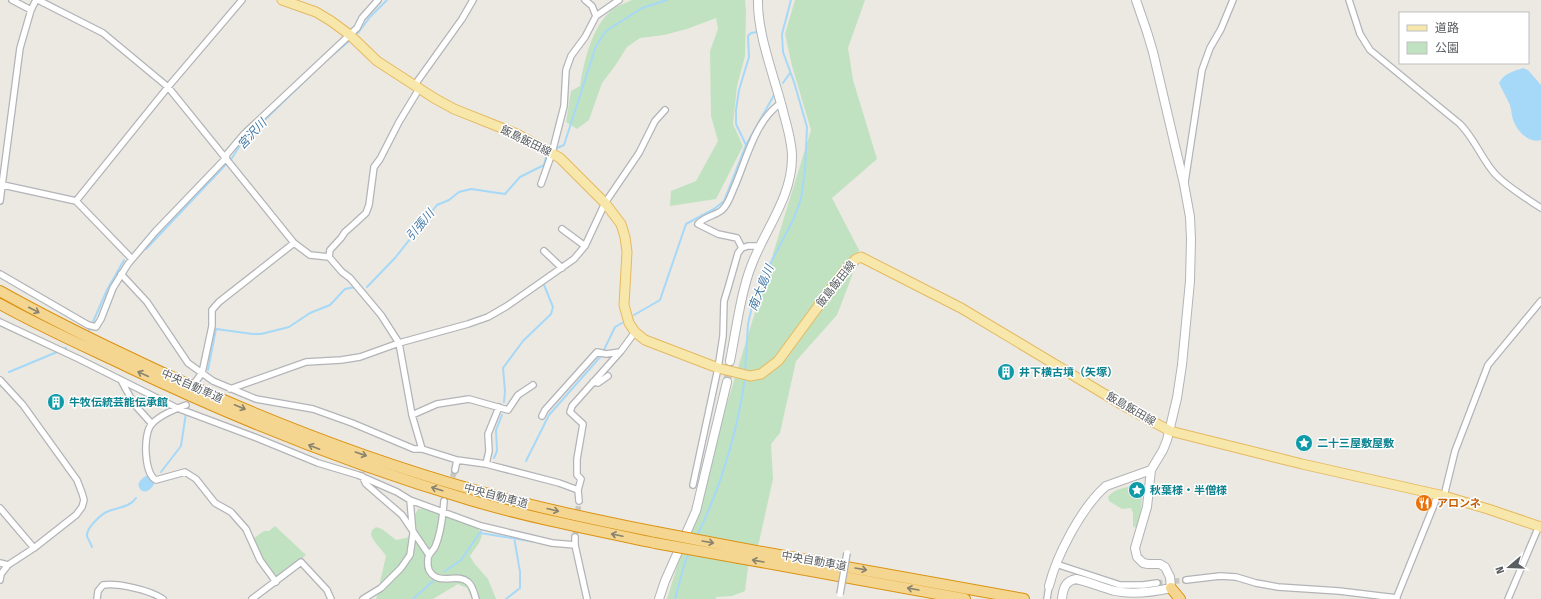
<svg xmlns="http://www.w3.org/2000/svg" width="1541" height="599" font-family="'Fira Sans Condensed','Noto Sans JP',sans-serif">
<rect width="100%" height="100%" fill="#ece9e2"/>
<!-- green -->
<path fill="#c1e2c0" d="M632 0H745L746 11 745 56 737 86 733 124 743 146 716 199 670 206 671 191 696 181 718 141 711 116 710 51 718 29 716 18 687 29 664 35 640 38 627 47 615 66 602 83 589 120 577 129 566 122 571 91 580 86C584 61 592 26 612 10 618 5 626 3 632 0Z
M795 0H865L848 48 853 80 877 159 832 198 859 250 852 276 837 315 796 361 780 433 771 444 773 479 759 542 748 567 745 591 732 596 717 597 715 599H667L811 130 792 66 785 34Z
M1135 486 1142 496 1141 510 1137 529 1133 526V513L1131 508 1122 509 1109 501 1108 497C1114 489 1125 487 1135 486Z
M418 509H425L478 528 482 536 479 543 470 556 474 563 488 579 496 599H472L467 588 458 584 433 599H376L386 556C381 548 374 543 371 535L372 530 376 527 382 529 396 540 406 538 417 532 415 515Z
M275 526 306 555 278 578 264 560 254 538 264 531H269Z"/>
<!-- water -->
<path fill="#a6d8f8" d="M1523 68 1528 70 1541 85V140C1530 144 1518 132 1514 122 1511 116 1512 109 1509 103 1506 96 1502 90 1499 83 1503 74 1514 71 1523 68Z"/>
<g fill="none" stroke-linecap="round" stroke-linejoin="round">
<!-- stream -->
<path stroke="#a6d8f8" stroke-width="2" d="M358 33 370 17 387 0
M329 58 348 42
M783 83 790 73
M746 145 736 124V110L739 90 749 57 748 36 751 33 757 32
M557 148 564 145 596 46 606 31 642 8 667 0
M146 249 232 158 242 142 312 74
M367 287 395 258 437 205 449 200 459 192 471 189 505 194 520 177 544 165 546 157
M634 315 660 300 686 224 714 209 724 201 746 145 774 95
M89 331 107 290 124 260
M64 349 66 348
M208 370 216 329 253 334H261L289 327 310 313 330 305 345 289 355 287
M9 372 57 352
M745 372 748 324 753 302 766 272 794 218 801 199 805 170 807 127 794 82 783 52 782 34 791 0
M504 402 505 391 503 368 523 341 551 314 553 307 544 285
M494 458 497 451 496 430 502 415
M526 461 549 415 601 356 615 327 622 323
M161 472 181 446 186 413
M480 533 536 542
M697 536C721 486 737 433 745 378
M92 547C91 544 88 539 87 536 86 528 102 513 109 511 119 507 130 507 136 498
M445 571 461 560 481 531
M413 599 433 581
M506 599 520 588V572L514 537
M675 599 685 562 689 553"/>
<!-- river -->
<path stroke="#a6d8f8" stroke-width="13" d="M145 485 148 482"/>
<!-- street-tunnel -->
<path stroke="#c8c6c2" stroke-width="5.5" stroke-dasharray="5.5 3" stroke-linecap="butt" d="M444 501 455 470
M575 537 579 501
M1157 583 1186 580"/>
<!-- secondary-tunnel -->
<path stroke="#c8c6c2" stroke-width="8" stroke-dasharray="8 4" stroke-linecap="butt" d="M727 382 730 361"/>
<!-- street casing -->
<g stroke="#b2b4b8" stroke-width="8">
<path id="street" d="M12 0 31 10
M38 0 103 33 168 87 294 243 310 255 329 257 342 272 350 278 381 315 399 343 412 415 422 449
M1349 0 1360 34 1370 50 1460 124C1475 139 1482 160 1496 175 1509 188 1526 198 1541 208
M596 16 619 0
M414 86 462 19 473 0
M1185 182 1202 70 1210 48 1221 29 1233 0
M541 184 552 153 564 106 566 70 571 56 585 37 596 16 592 6 585 0
M3 185 76 201 132 259
M0 201 20 48 31 10 36 0
M76 201 168 87 242 0
M562 229 585 246
M742 248 737 238 718 234 698 224C705 216 715 216 722 210 728 205 731 195 734 188 746 161 755 120 781 103
M544 251 562 268
M329 257 330 250 341 238 345 232 353 225 366 213 369 205 374 167 380 159 399 122 419 89
M0 274 88 325 96 327 101 319 113 288 128 264 155 232 226 158 227 154 244 134 357 28 362 18 378 0
M121 274 147 302 188 363 213 381 256 399 313 409 352 423 414 449H422L457 460 486 464 559 483 578 490 579 501
M0 322 79 359 177 408 257 438 318 463 358 475 397 492 410 500 481 526 552 543 575 545
M0 380 23 405 77 480 82 493 84 500 82 507 76 515 34 548 8 565 1 574 0 580
M196 381 202 373 212 326V310L219 302 294 243
M122 382 134 404 152 424
M593 382 598 383 608 376
M230 389 306 362 341 360 360 357 399 343 468 324 488 317 507 306 574 259 585 246 605 203 639 153 655 121 665 110
M186 405C175 409 158 416 151 425 143 435 144 474 156 480L185 472 196 479 215 503 231 512 246 529 260 560 276 582
M412 415 437 404 469 399 508 410 518 395 533 385
M542 416 545 410 597 352 606 354 620 352
M486 464 489 451 488 434 499 407
M455 470 457 460
M362 476 366 484 402 515 429 555
M693 485 718 368 723 336 724 301 728 288 738 253 742 248 748 246H760
M578 490 581 479 577 475V459L583 424 570 412 572 406 621 351 635 332
M1444 496 1455 451 1488 365 1541 301
M444 501C443 514 440 536 435 547 433 551 429 553 428 558 428 562 427 565 429 570 438 587 457 572 468 582 473 586 474 593 476 599
M0 508 34 548
M575 537V545L587 599
M0 563 8 565
M1056 564 1120 585H1143L1157 583
M1186 580 1220 576 1236 577 1256 583 1278 587 1339 591 1397 598
M97 599 98 591 103 585C118 583 150 590 163 599
M252 599 301 562 327 590 331 599
M363 599 381 588 401 568 410 555 413 534 410 500
M1047 599 1049 586
M1396 599 1438 495
M1508 599 1539 526"/>
</g>
<!-- secondary casing -->
<g stroke="#b1b5b8" stroke-width="10">
<path id="secondary" d="M730 361C736 331 741 291 752 264 766 228 792 197 792 157 792 143 788 129 784 115 776 81 757 35 758 0
M1049 586C1057 554 1082 507 1106 486L1151 470
M659 599 665 581 696 511 727 382
M1062 599C1063 589 1065 581 1076 579 1090 582 1102 588 1115 591 1134 595 1153 592 1171 588L1170 577 1165 567 1160 564H1148L1143 563 1137 557 1135 548 1147 507 1151 470 1163 450 1167 440 1177 398 1182 365 1190 281 1191 239 1190 217 1184 184 1153 52 1147 32 1136 0"/>
</g>
<!-- primary casing -->
<g stroke="#e5b961" stroke-width="11">
<path id="primary" d="M282 0 316 12 331 21 350 35 377 61 434 98 454 109 517 134 560 158 605 203 621 224 625 237 627 252 624 305 629 323 635 332 645 340 718 368 750 376 761 374 778 361 845 270 856 259 861 257 961 308 1126 407 1170 431 1302 464 1444 496 1488 509 1541 527"/>
</g>
<!-- highway casing -->
<g stroke="#db9212" stroke-width="12">
<path id="highway" d="M0 291C41 314 83 335 125 355 237 409 354 456 474 490 534 507 595 520 656 532
M0 304C41 327 84 346 126 366 237 419 352 465 470 500 531 518 593 530 655 543
M740 548 1024 599
M739 558 965 599
M1171 588 1180 599"/>
</g>
<!-- street -->
<use href="#street" stroke="#fff" stroke-width="5.5"/>
<!-- secondary -->
<use href="#secondary" stroke="#fff" stroke-width="8"/>
<!-- primary -->
<use href="#primary" stroke="#f8e7aa" stroke-width="9"/>
<!-- highway -->
<use href="#highway" stroke="#f4d690" stroke-width="10"/>
<!-- street-bridge casing -->
<g stroke="#b2b4b8" stroke-width="8" stroke-linecap="butt">
<path id="street-bridge" d="M840 594 847 553"/>
</g>
<!-- highway-bridge casing -->
<g stroke="#db9212" stroke-width="12" stroke-linecap="butt">
<path id="highway-bridge" d="M656 532 740 548
M655 543 739 558"/>
</g>
<!-- street-bridge -->
<use href="#street-bridge" stroke="#fff" stroke-width="5.5"/>
<!-- highway-bridge -->
<use href="#highway-bridge" stroke="#f4d690" stroke-width="10"/>
</g>
<!-- one-way arrows -->
<defs><path id="oneway-shaft" d="M-6 0H5M1.5-3L5.5 0L1.5 3" fill="none" stroke-width="1.6" stroke-linecap="round" stroke-linejoin="round"/></defs>
<g stroke="#88826f">
<use href="#oneway-shaft" transform="translate(34 310) rotate(27)"/>
<use href="#oneway-shaft" transform="translate(143 374) rotate(-155)"/>
<use href="#oneway-shaft" transform="translate(240 407) rotate(23)"/>
<use href="#oneway-shaft" transform="translate(314 447) rotate(-159)"/>
<use href="#oneway-shaft" transform="translate(361 454) rotate(19)"/>
<use href="#oneway-shaft" transform="translate(437 489) rotate(-163)"/>
<use href="#oneway-shaft" transform="translate(553 510) rotate(14)"/>
<use href="#oneway-shaft" transform="translate(617 535) rotate(-168)"/>
<use href="#oneway-shaft" transform="translate(708 542) rotate(10)"/>
<use href="#oneway-shaft" transform="translate(758 561) rotate(-170)"/>
<use href="#oneway-shaft" transform="translate(861 569) rotate(10)"/>
<use href="#oneway-shaft" transform="translate(913 589) rotate(-170)"/>
</g>
<!-- icons -->
<defs>
<g id="building-disc" transform="scale(0.9)"><circle r="9.5" fill="#0f9aa8" stroke="#fff"/><path d="M-4-6H4V6H1V3H-1V6H-4ZM-2.5-4.3h1.7v1.8h-1.7ZM.8-4.3h1.7v1.8H.8ZM-2.5-1h1.7V.8h-1.7ZM.8-1h1.7V.8H.8Z" fill="#fff"/></g>
<g id="sight-disc" transform="scale(0.9)"><circle r="9.5" fill="#0f9aa8" stroke="#fff"/><path d="M0-6L1.8-2.2L6-1.7L2.9 1.2L3.7 5.4L0 3.3L-3.7 5.4L-2.9 1.2L-6-1.7L-1.8-2.2Z" fill="#fff"/></g>
<g id="restaurant-disc" transform="scale(0.9)"><circle r="9.5" fill="#e8710a" stroke="#fff"/><path d="M-5-6h1v4h1v-4h1v4h1v-4h1v5L-1.5 .5V6h-2V.5L-5-1ZM5-6V6H3V1.5H1.5Q1.5-4 5-6Z" fill="#fff"/></g>
</defs>
<g fill-rule="evenodd">
<use href="#building-disc" x="1006" y="372"/>
<use href="#building-disc" x="56" y="402"/>
<use href="#sight-disc" x="1304" y="443"/>
<use href="#sight-disc" x="1137" y="490"/>
<use href="#restaurant-disc" x="1424" y="503"/>
</g>
<g text-anchor="middle" dominant-baseline="central" stroke-width="3" stroke-linejoin="round" paint-order="stroke">
<!-- street labels -->
<g font-size="11" fill="#5a5e61" stroke="#fff">
<text transform="translate(526 141) rotate(26)">飯島飯田線</text>
<text transform="translate(836 284) rotate(-52)">飯島飯田線</text>
<text transform="translate(192 386) rotate(24)">中央自動車道</text>
<text transform="translate(1131 409) rotate(30)">飯島飯田線</text>
<text transform="translate(496 496) rotate(15)">中央自動車道</text>
<text transform="translate(814 561) rotate(10)">中央自動車道</text>
</g>
<!-- culture labels -->
<g font-size="11" font-weight="bold" fill="#0d838f" stroke="#fff" text-anchor="start">
<text x="1019" y="372">井下横古墳（矢塚）</text>
<text x="69" y="402">牛牧伝統芸能伝承館</text>
<text x="1317" y="443">二十三屋敷屋敷</text>
<text x="1150" y="490">秋葉様・半僧様</text>
</g>
<!-- food labels -->
<g font-size="11" font-weight="bold" fill="#c56008" stroke="#fff" text-anchor="start">
<text x="1437" y="503">アロンネ</text>
</g>
<!-- water labels -->
<g font-size="12" font-style="italic" fill="#457aa7" stroke="#fff">
<text transform="translate(252 134) rotate(-47)">宮沢川</text>
<text transform="translate(420 225) rotate(-50)">引張川</text>
<text transform="translate(761 288) rotate(-68)">南大島川</text>
</g>
</g>
<!-- legend -->
<rect x="1399" y="12" width="130" height="52" fill="#ffffff" stroke="#bdbfc0"/>
<rect x="1407" y="25" width="20" height="6" fill="#f8e7aa" stroke="#bdbfc0"/>
<text x="1435" y="32" font-size="12" fill="#5a5e61">道路</text>
<rect x="1407" y="42" width="20" height="12" fill="#c1e2c0" stroke="#bdbfc0"/>
<text x="1435" y="52" font-size="12" fill="#5a5e61">公園</text>
<!-- north arrow -->
<g transform="translate(1509 567) rotate(251)" stroke="#ffffff" stroke-width="3" paint-order="stroke">
<path d="M0-3L7 15L0 10L-7 15Z" fill="#5a5e61"/>
<text y="-6" font-size="11" font-weight="bold" text-anchor="middle" fill="#5a5e61">N</text>
</g>
</svg>
